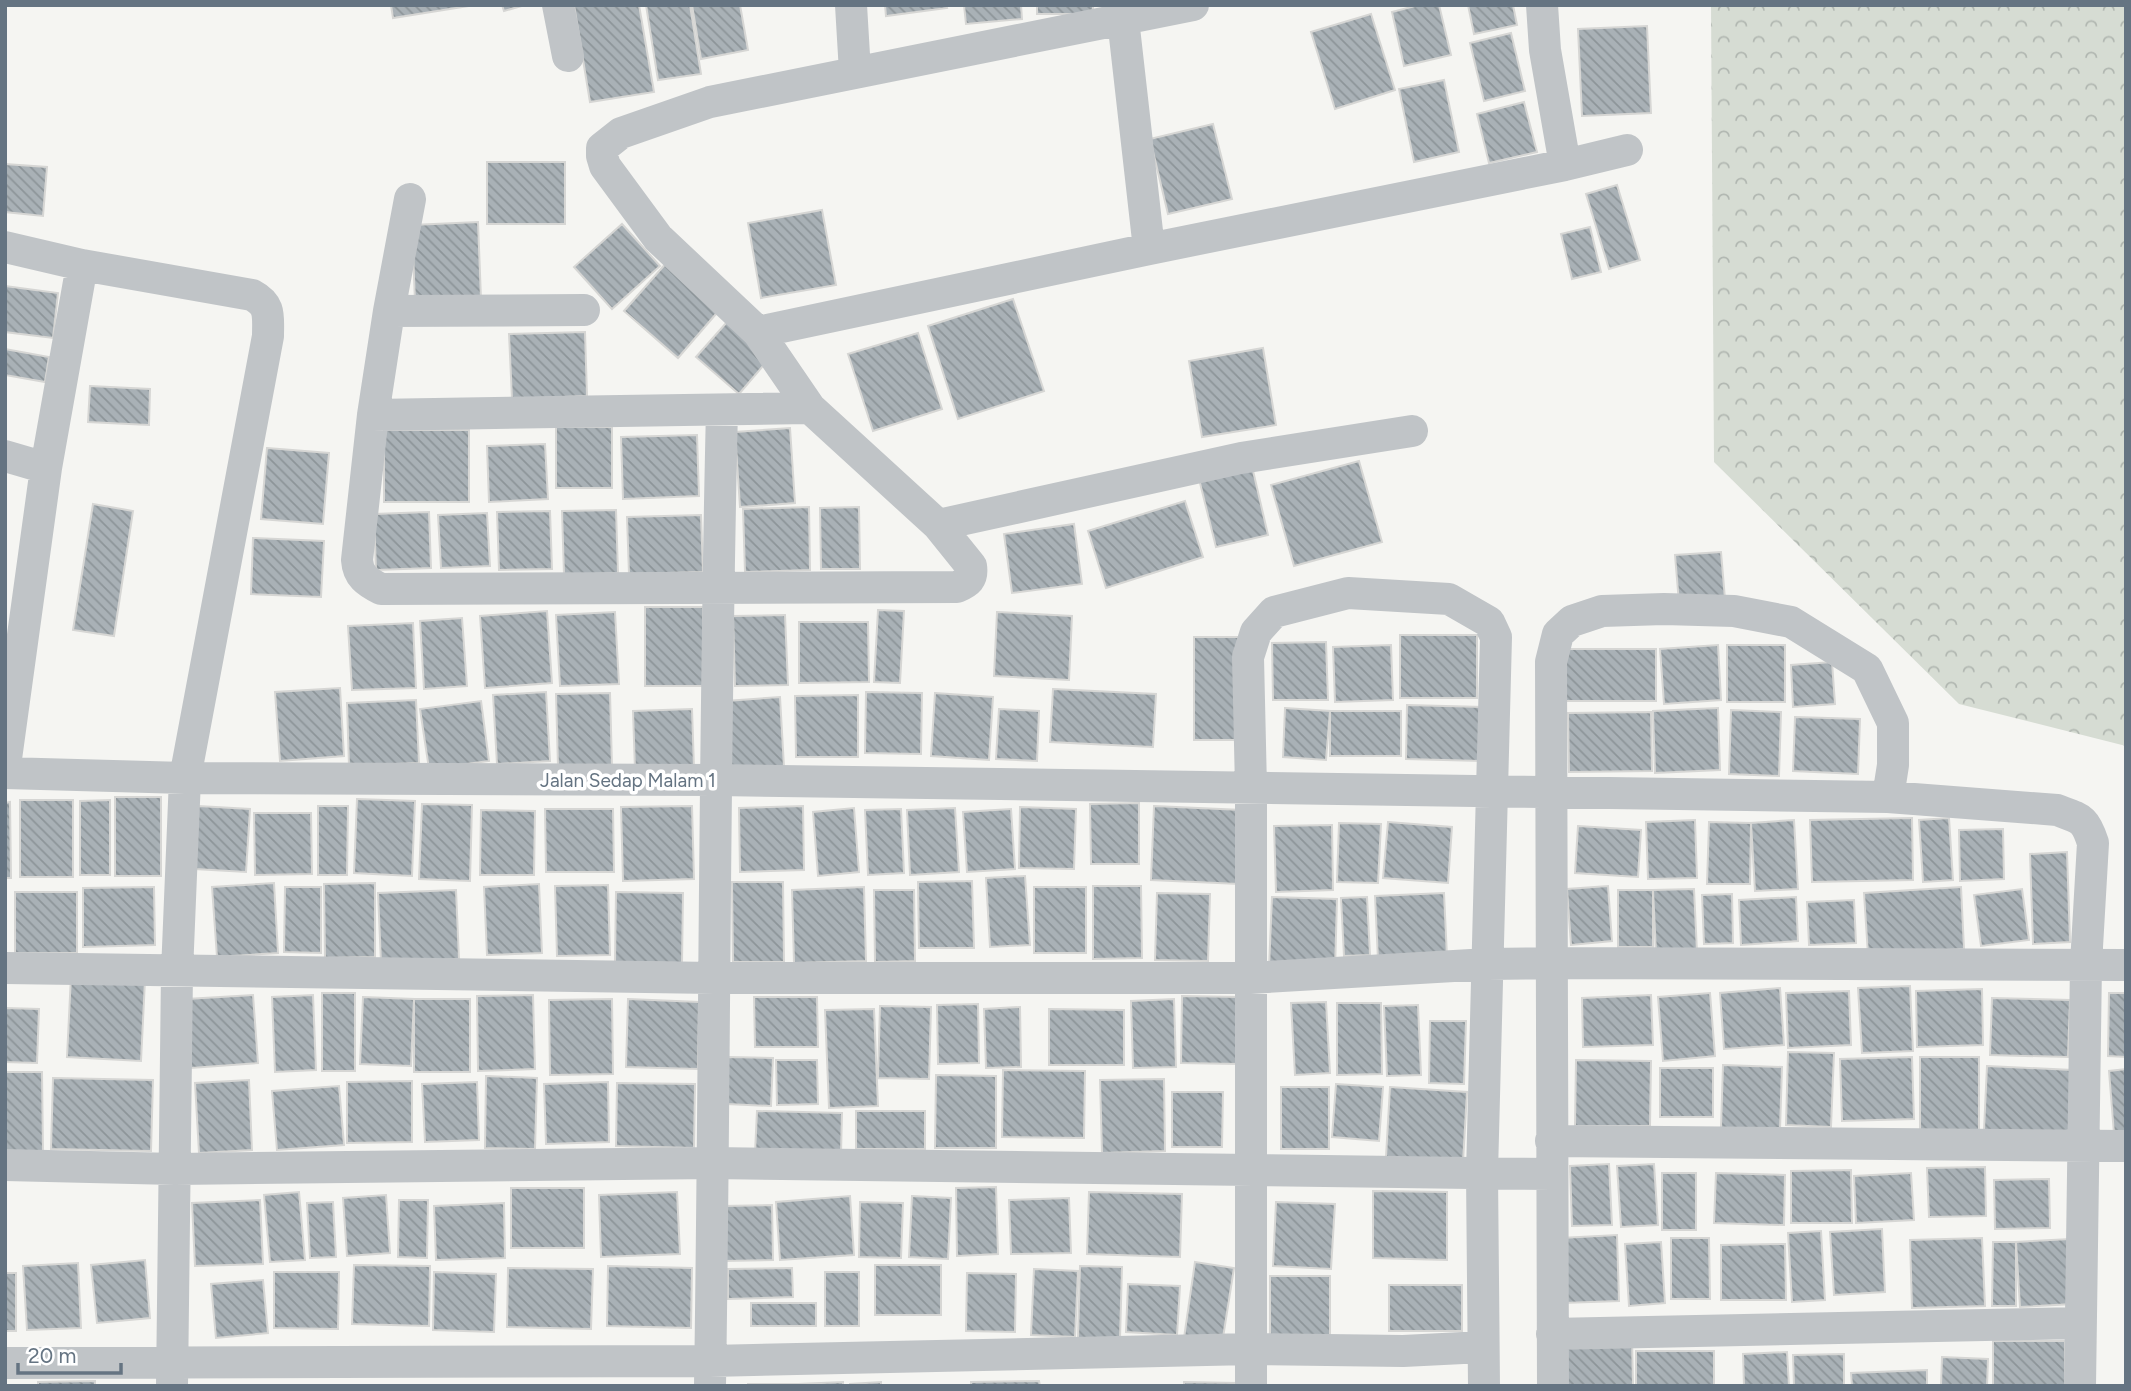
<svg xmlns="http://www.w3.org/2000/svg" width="2131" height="1391" font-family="Figtree,sans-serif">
<defs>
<pattern id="forest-crowns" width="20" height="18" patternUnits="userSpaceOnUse" patternTransform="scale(1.75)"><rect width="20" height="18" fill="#d6dcd3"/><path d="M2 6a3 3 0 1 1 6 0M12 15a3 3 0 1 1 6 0" fill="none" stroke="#b1b7b1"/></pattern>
<pattern id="building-back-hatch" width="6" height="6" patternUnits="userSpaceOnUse" patternTransform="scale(1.75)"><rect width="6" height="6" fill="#a9b1b6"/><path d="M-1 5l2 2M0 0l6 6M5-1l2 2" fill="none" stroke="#8d9599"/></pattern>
</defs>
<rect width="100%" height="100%" fill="#f5f5f2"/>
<!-- forest -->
<path fill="url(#forest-crowns)" d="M1711 5H2126V746L1959 704 1714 462Z"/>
<!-- building -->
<path fill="url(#building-back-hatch)" stroke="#d6d6d4" stroke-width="2" d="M391 5H475L393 18Z
M502 5H525L504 11Z
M574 5H639L654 92 590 102Z
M646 5H690L701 74 658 80Z
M692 5H740L748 50 701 59Z
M885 5H946L947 8 886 16Z
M964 5H1021L1022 19 966 24Z
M1037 5H1093V14H1037Z
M1419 5H1439L1451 55 1404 66 1392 12Z
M1468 5H1513L1517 25 1474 34Z
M1371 14 1395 90 1335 109 1311 32Z
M1647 26 1651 113 1582 116 1578 29Z
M1511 33 1525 91 1484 101 1470 43Z
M1444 80 1459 152 1414 162 1399 89Z
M1524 102 1537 152 1489 163 1477 114Z
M1213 124 1232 199 1168 214 1150 139Z
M487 162H565V224H487Z
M5 164 47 167 43 216 5 212Z
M1617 185 1640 260 1609 269 1586 194Z
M822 210 836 285 761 298 748 223Z
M478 222 481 299 415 302 412 225Z
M622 224 660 266 612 309 574 267Z
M1590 227 1601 272 1572 279 1561 234Z
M668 261 722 307 678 358 624 311Z
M5 286 58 293 53 338 5 332Z
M1013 299 1044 391 958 419 928 326Z
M727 322 769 359 739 394 696 357Z
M585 332 587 396 512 399 509 334Z
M918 333 942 409 873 431 848 354Z
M1263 348 1276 425 1202 437 1189 361Z
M5 349 49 357 45 382 5 375Z
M90 386 150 389 149 425 88 422Z
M556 427H612V488H556Z
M790 428 795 503 740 507 735 432Z
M384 430H469V502H384Z
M697 435 699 496 623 499 621 437Z
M545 444 548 499 489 502 487 446Z
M267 448 329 453 323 524 261 519Z
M1359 461 1382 542 1294 566 1271 485Z
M1251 462 1268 535 1216 547 1198 475Z
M1185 501 1203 557 1106 588 1088 531Z
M93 504 133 511 114 636 73 630Z
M809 507 810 570 745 572 743 509Z
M859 507 860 569H821L820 508Z
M616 510 618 573 564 575 562 511Z
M550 511 552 569 499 570 497 512Z
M429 512 431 568 376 570 374 514Z
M487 513 490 566 441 568 438 515Z
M701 515 703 572 629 574 627 517Z
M1074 524 1082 584 1012 593 1004 534Z
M253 538 324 541 321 597 251 594Z
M1721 552 1725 599 1679 603 1675 555Z
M645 607H703V686H645Z
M878 610 904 611 900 683 874 682Z
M547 611 552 683 485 688 480 616Z
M615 612 619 684 560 686 556 615Z
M997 612 1072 616 1069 680 994 676Z
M785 615 788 685 735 686 733 616Z
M462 618 467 686 424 689 420 621Z
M799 622H868L869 682 799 683Z
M413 623 416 688 352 690 348 626Z
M1400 635H1477V698H1400Z
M1194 637H1240V740H1194Z
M1326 642 1328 700H1273L1272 643Z
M1391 645 1393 700 1335 702 1333 647Z
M1718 645 1721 700 1664 704 1660 649Z
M1727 645H1785V702H1727Z
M1566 649H1656V701H1566Z
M1832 662 1835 704 1793 707 1791 665Z
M340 688 344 756 280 761 275 692Z
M1053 689 1156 694 1153 747 1050 742Z
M546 692 550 761 497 764 493 695Z
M866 692 922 693 921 754 865 753Z
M610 693 612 766 558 767 556 694Z
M935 693 993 697 989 760 931 756Z
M858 695V757H796L795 696Z
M780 697 784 767 731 771 726 701Z
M416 700 419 763 349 766 347 703Z
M481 701 489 761 429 769 420 709Z
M1407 705 1483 707 1481 761 1406 759Z
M1285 708 1330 711 1326 760 1283 757Z
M1718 708 1720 770 1655 773 1653 711Z
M692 709 694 768 635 770 633 711Z
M999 709 1039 711 1037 761 996 759Z
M1731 710 1781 712 1779 776 1729 774Z
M1330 711H1401V756H1330Z
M1651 712 1652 771 1569 772 1568 713Z
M1795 717 1860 719 1858 774 1793 771Z
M115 797H161V876H115Z
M357 799 415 801 412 876 354 873Z
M20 800H73V877H20Z
M110 800V875H80V801Z
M10 802 11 878H5V803Z
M1139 803V864H1091L1090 804Z
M422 804 472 805 470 881 419 879Z
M198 806 250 809 246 872 195 869Z
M318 806H348L347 875H318Z
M692 806 694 879 623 881 621 807Z
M803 806 804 870 740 872 739 808Z
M1154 806 1242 810 1239 884 1151 880Z
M1020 807 1076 809 1074 869 1019 868Z
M854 808 859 872 818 876 813 812Z
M955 808 959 872 910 875 907 810Z
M545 809H613L614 872H546Z
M901 809 904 873 868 875 865 810Z
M1011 809 1015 869 967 872 963 812Z
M481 810 535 811 534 875H480Z
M254 813H311L312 874 255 875Z
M1912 818 1913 880 1812 882 1810 820Z
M1949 818 1953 880 1923 882 1919 820Z
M1695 820 1697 878 1648 879 1646 822Z
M1794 820 1798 889 1755 891 1751 823Z
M1388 822 1452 827 1448 883 1383 878Z
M1709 822 1751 823 1750 884H1707Z
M1339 823 1381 824 1378 883 1337 882Z
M1332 825 1333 890 1276 892 1274 826Z
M1578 826 1641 830 1638 877 1575 873Z
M2003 829 2004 879 1960 881 1959 830Z
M2067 852 2070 942 2033 944 2030 854Z
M1025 876 1030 945 990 947 986 878Z
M972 881 974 948H919L918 882Z
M732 882H783L784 962H733Z
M274 883 278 953 217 957 212 887Z
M375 883V957L325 958 324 884Z
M539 884 542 953 487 955 484 887Z
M608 885 610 955 557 956 555 886Z
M1093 886H1141L1142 958 1093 959Z
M1608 886 1612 941 1571 945 1567 889Z
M154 887 155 945 83 947V888Z
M285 887H321V953L284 952Z
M864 887 866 961 794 963 792 890Z
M1034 887H1086V953H1034Z
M1961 887 1964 949 1868 955 1864 893Z
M1694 889 1697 952 1656 953 1653 890Z
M2022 889 2029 940 1981 946 1974 895Z
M456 890 459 959 381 963 378 893Z
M874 890H914L915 961 875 962Z
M1618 890H1653V947H1618Z
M15 892H77V953H15Z
M616 892 683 893 682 963 615 962Z
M1157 893 1210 894 1208 961 1155 960Z
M1444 893 1447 957 1378 960 1375 896Z
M1732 894 1733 943 1704 944 1702 895Z
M1272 897 1337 899 1335 970 1269 968Z
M1367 897 1370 955 1344 956 1341 898Z
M1796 897 1798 941 1741 945 1739 900Z
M1854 900 1856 943 1809 945 1807 902Z
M71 976 145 980 141 1061 67 1057Z
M1910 986 1913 1051 1862 1053 1858 988Z
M1780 988 1784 1045 1724 1049 1720 993Z
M1982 989 1983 1045 1917 1047 1916 991Z
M1849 991 1851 1045 1788 1048 1786 993Z
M322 993H355V1071H322Z
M1710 993 1715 1056 1663 1061 1658 997Z
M2109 993H2126V1057L2108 1056Z
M253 995 258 1063 191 1068 187 999Z
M313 995 316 1070 275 1072 272 997Z
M533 995 535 1069 478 1071 477 996Z
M1651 995 1653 1045 1583 1047 1582 998Z
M1182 996 1240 997 1239 1064 1181 1063Z
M363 997 414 999 411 1066 360 1064Z
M754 997H817L818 1047H755Z
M1992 998 2070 1000 2068 1057 1990 1055Z
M414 999H470V1072H414Z
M612 999 613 1074 550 1075 549 1000Z
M628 999 699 1002 698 1069 626 1067Z
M1174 999 1176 1067 1133 1068 1131 1001Z
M1326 1002 1330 1073 1295 1075 1291 1003Z
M1337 1003H1381L1382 1074 1337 1075Z
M978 1004 979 1063 938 1064 937 1005Z
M1418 1005 1421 1075 1387 1076 1384 1006Z
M880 1006 931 1007 929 1079 878 1078Z
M1020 1007 1021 1067 986 1068 984 1009Z
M5 1008 39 1009 37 1063 5 1062Z
M874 1009 878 1106 829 1108 825 1010Z
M1049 1009 1124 1010V1065H1049Z
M1430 1021H1466L1464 1084 1429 1083Z
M1788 1052 1834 1053 1831 1127 1786 1125Z
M728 1057 773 1058 771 1106 727 1104Z
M1912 1057 1914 1119 1842 1121 1840 1059Z
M1920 1057H1979V1130H1920Z
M776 1060H817L818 1104 777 1105Z
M1576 1060 1651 1061 1650 1126H1575Z
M1723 1065 1782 1067 1780 1130 1721 1128Z
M1987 1066 2072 1070 2070 1134 1984 1130Z
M1660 1068H1713V1117H1660Z
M2126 1069V1133L2114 1134 2109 1071Z
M1003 1070 1085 1071 1084 1138 1002 1137Z
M5 1072H42L43 1154 5 1155Z
M936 1075 996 1076V1148H935Z
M486 1076 537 1078 535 1149 485 1148Z
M53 1078 153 1080 151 1151 51 1149Z
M1164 1079 1165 1151 1102 1153 1100 1080Z
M249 1080 252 1150 199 1153 195 1083Z
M412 1081V1142L347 1143V1082Z
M477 1082 479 1140 425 1142 422 1084Z
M608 1082 609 1142 546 1144 544 1084Z
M617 1083 695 1084 694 1148 616 1146Z
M1336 1084 1383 1087 1379 1141 1332 1137Z
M339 1086 344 1145 277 1150 272 1091Z
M1281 1087H1329V1149H1281Z
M1390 1087 1467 1092 1463 1162 1386 1157Z
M1172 1092H1223L1222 1147H1172Z
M757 1111 842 1113 841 1154 755 1153Z
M856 1111H925V1149H856Z
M1609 1164 1612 1225 1572 1226 1570 1166Z
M1654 1164 1658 1225 1621 1227 1617 1166Z
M1985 1167 1986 1216 1929 1217 1927 1168Z
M1851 1170 1852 1223H1791V1171Z
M1662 1173H1696V1230H1662Z
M1716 1173 1785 1175 1784 1225 1714 1223Z
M1911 1173 1914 1220 1856 1223 1854 1176Z
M2049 1179 2050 1228 1995 1229 1994 1180Z
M996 1187 998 1254 957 1256 956 1188Z
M511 1188H584V1248H511Z
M1373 1191 1447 1192V1260L1373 1258Z
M299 1192 305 1260 270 1262 264 1195Z
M677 1192 680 1254 601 1257 599 1195Z
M1089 1192 1182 1194 1180 1257 1087 1254Z
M386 1195 390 1253 347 1256 343 1198Z
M850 1196 854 1255 780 1260 776 1202Z
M912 1196 951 1198 948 1259 909 1257Z
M1069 1198 1071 1253 1011 1254 1009 1200Z
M260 1200 263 1264 195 1266 192 1203Z
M399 1200H428L427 1258 398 1257Z
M333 1202 336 1257 310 1258 307 1203Z
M860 1202 903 1203 901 1258 859 1257Z
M1276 1202 1335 1204 1331 1269 1273 1266Z
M504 1203 505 1258 436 1260 434 1206Z
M772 1205 773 1260 724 1261 723 1206Z
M1882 1229 1885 1292 1834 1295 1830 1232Z
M1821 1231 1825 1300 1792 1302 1788 1233Z
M1617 1235 1619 1301 1563 1303 1561 1238Z
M1671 1238H1709L1710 1299H1671Z
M1982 1238 1985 1306 1912 1308 1910 1240Z
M2070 1239 2073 1304 2020 1307 2016 1242Z
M1661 1242 1665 1303 1629 1306 1625 1244Z
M1993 1242H2016V1306H1992Z
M1785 1244 1786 1300H1721V1245Z
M145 1260 150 1318 97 1323 91 1265Z
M1195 1262 1234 1268 1222 1344 1184 1338Z
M78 1263 81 1328 27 1330 23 1266Z
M354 1265 430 1266 429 1326 352 1324Z
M875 1265H941V1315H875Z
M608 1266 692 1268 691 1328 607 1326Z
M1080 1266 1122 1267 1120 1339 1078 1338Z
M508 1268 593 1269 591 1329 507 1327Z
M792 1268 793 1297 728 1299V1269Z
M1034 1269 1078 1271 1075 1337 1031 1335Z
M274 1272H339L338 1329 274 1328Z
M434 1272 496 1274 494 1332 433 1330Z
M825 1272H859V1326H825Z
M5 1273H16V1331H5Z
M967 1273 1016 1274 1015 1332 966 1331Z
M1270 1276H1330V1337H1270Z
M263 1280 268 1333 216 1338 211 1284Z
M1128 1284 1180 1286 1177 1335 1126 1332Z
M1389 1285H1462V1331H1389Z
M751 1303H816V1326H751Z
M1632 1337 1633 1386H1563L1561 1338Z
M1993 1341H2065V1386H1993Z
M1636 1351H1714V1386H1636Z
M1787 1352 1789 1386H1744L1743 1354Z
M1844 1354V1386H1794L1793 1355Z
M1942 1357 1988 1359 1987 1386H1941Z
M1927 1370V1386H1852L1851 1373Z
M95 1381V1386H38V1382Z
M1039 1381 1040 1386H971V1382Z
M843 1382V1386H799V1384Z
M881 1382V1386H850V1384Z
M1184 1382 1236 1383V1386H1184Z
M748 1384H799V1386H748Z
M886 1385H961V1386H886Z"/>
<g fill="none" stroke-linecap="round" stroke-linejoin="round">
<!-- street -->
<path stroke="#c0c4c7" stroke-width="32" d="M558 5 568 56
M851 5 855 72
M1542 5 1545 50 1565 165
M1123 19 1149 249
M5 247 82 265 252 295C271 305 268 316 268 336L185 778 177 972 172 1386
M584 310 389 311 373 415 357 560C358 576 367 582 381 589L957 587C968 582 973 579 971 566L938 525 810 408 758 332 658 238 605 166 602 156V148L621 133 710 102 1193 5
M389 311 410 199
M758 332 1149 249 1565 165 1627 150
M373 415 810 408
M5 456 46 468
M938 525 1241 458 1412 431
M5 766 46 468 82 265
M5 773 185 778 717 780 1888 797 2057 810C2081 819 2085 818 2093 843L2086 964 2080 1386
M5 968 714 978H1250L1488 964 1553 963 2126 965
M1551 1141 2126 1146
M5 1165 175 1169 714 1163 1551 1174
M1552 1334 2080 1323
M5 1363 710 1361 1251 1349 1403 1351 1483 1347
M710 1386C715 1061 714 735 722 410
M1251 1386V788L1248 657 1256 632 1274 612 1348 593 1449 599 1489 622 1496 637 1482 1173 1484 1386
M1553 1386 1551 662 1558 634 1572 621 1602 611 1664 609 1734 611 1791 622 1867 669 1893 723V765L1888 797"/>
</g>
<g text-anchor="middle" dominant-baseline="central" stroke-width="7" stroke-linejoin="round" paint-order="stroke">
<!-- street labels -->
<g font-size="19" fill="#657482" stroke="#fff">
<text x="628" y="780">Jalan Sedap Malam 1</text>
</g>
</g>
<!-- border -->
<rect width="2131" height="1391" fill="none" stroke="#657482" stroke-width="14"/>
<!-- scale -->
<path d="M18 1363v10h103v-10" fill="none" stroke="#657482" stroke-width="3.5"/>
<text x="28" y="1363" font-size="21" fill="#657482" stroke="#ffffff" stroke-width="5" paint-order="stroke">20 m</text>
</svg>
